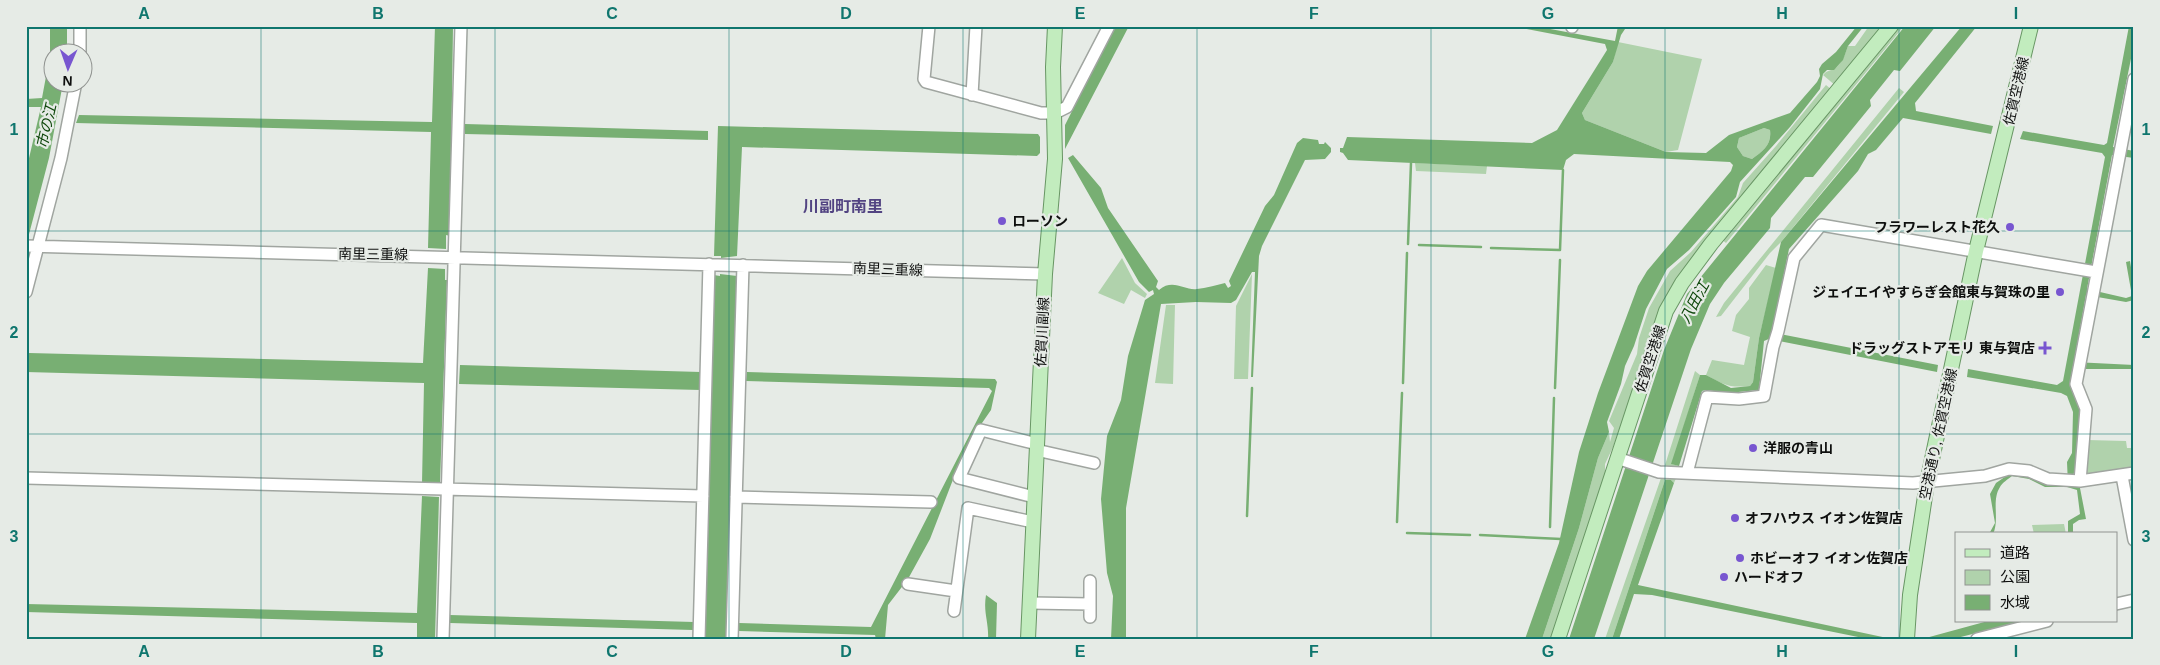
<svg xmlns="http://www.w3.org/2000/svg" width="2160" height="665" font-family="Arial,'Noto Sans JP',sans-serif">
<rect width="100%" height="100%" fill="#e6ebe6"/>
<!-- green -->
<path fill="#b0d2ac" d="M1869 26H1886L1836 86 1823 75C1827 70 1830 71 1834 69 1842 64 1845 54 1848 46H1855Z
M1898 26H1904L1726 243 1721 239Z
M1618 42 1702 59 1678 150 1666 152 1585 120 1582 113 1613 62Z
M1826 85 1832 90 1665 299 1613 447 1605 464V482L1553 639H1542L1579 528 1598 458 1609 432 1610 442 1614 428 1609 421 1637 354 1639 338 1649 308 1670 271 1691 252 1738 197 1743 183 1776 146Z
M1899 88 1904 92 1781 242 1770 253 1721 316 1716 317 1724 303Z
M1764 128 1770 130C1772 145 1763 151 1752 159L1743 156 1737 147 1739 138Z
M1415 163 1487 166 1486 174 1416 171Z
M1122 258 1135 283 1147 294 1145 298 1131 290 1124 304 1098 293Z
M1766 265 1776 268 1759 338 1753 382 1750 386C1729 388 1724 385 1706 375L1712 360 1744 365 1750 337 1732 331 1736 315 1749 299V288Z
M1252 274 1248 379H1234L1236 306Z
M1166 305H1175L1173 384 1155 383Z
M1695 371 1700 375 1672 464 1679 466 1682 469 1667 468 1665 465Z
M2087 440 2126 441 2127 448H2134V469L2085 475Z
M1677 476 1674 483 1671 480H1665L1612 639H1605L1661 478Z
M2064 524 2066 534H2034L2032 525Z"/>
<!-- water -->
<path fill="#78af73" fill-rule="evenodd" d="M50 26H67V52H52V82L63 83 49 158 28 238H26V171L41 107H26V99L42 98 50 55Z
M435 26H453L450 236 446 235V249L428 248 431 132 76 123 79 115 432 122Z
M1115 26H1129L1065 149V125Z
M1511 26H1534L1615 41 1618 26H1627L1621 35 1613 62 1582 113 1585 120 1666 152 1706 153 1729 135 1790 113 1817 82 1820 76 1819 69 1822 64 1836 52 1857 26H1864L1848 46 1843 60 1834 70H1827L1823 74 1820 89 1790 127 1740 182 1736 197 1689 250 1667 269 1646 309 1634 346 1625 366 1621 384 1607 422 1609 432 1598 458 1579 528 1542 639H1525L1559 543 1579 452 1598 393 1638 286 1647 271 1731 171 1733 165 1730 162 1574 154 1566 160 1563 170 1348 160 1343 153 1340 152V148H1343L1347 137 1532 143 1557 130 1607 50 1605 44ZM1764 128 1770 130C1772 145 1763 151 1752 159L1743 156 1737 147 1739 138Z
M1905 26H1936L1900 71 1894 70 1870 100 1871 106 1813 177H1805L1771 218 1770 228 1724 283 1710 304 1691 349 1594 639H1569L1664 350 1687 294Z
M1962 26H1977L1915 103 1916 111 1993 126 1991 134 1903 118 1876 150 1868 154 1858 171 1789 249 1771 338 1764 341 1759 390 1728 393 1706 390 1702 391 1679 466 1671 464 1700 375H1706L1731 388 1750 386 1753 382 1759 338 1781 242Z
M2129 26H2134V44L2113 147 2134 151V158L2112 155 2087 289 2126 298 2132 296 2126 262 2130 261 2134 286V300L2126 302 2086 295 2074 362 2134 365V369H2073L2070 384 2082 410 2077 464 2073 476 2074 486 2080 488 2086 519 2079 520 2073 524V534H2068V521L2080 514 2077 490 2067 487H2045L2029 479 2012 476C2008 479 2002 483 2000 487 1991 501 2000 519 1993 534H1989L1995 523 1990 494 1996 483 2012 472 2031 476 2047 485H2068L2067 462 2072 453 2073 412 2067 396 2061 393 1967 377 1968 369 2057 385 2063 381 2105 157 2102 153 2020 139 2023 131 2104 145 2107 143Z
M465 124 708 131V140L465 134Z
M718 126 1038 134 1040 137V153L1037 156 742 147 737 256 721 258V256H714Z
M1303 138 1318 140 1319 144H1324L1325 142 1331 148V152L1325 159 1305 160 1262 246 1259 256 1253 377H1251L1255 272H1252L1236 300 1231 303 1196 302 1161 304 1126 508V639H1111L1113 596 1107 573 1101 499 1107 436 1121 400 1128 356 1145 300 1154 294 1153 290 1149 292 1139 282 1068 158 1073 155 1101 188 1108 208 1158 281 1156 287 1159 290C1173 278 1185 291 1197 289 1206 288 1216 285 1225 283L1228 288 1231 286 1229 281 1265 206 1274 195 1297 143Z
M428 268 445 269V280H447L440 483H422L424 383 26 372V355L29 353 423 363Z
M720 274 737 276 726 639H703L707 568 714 275 720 276Z
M1780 334 1938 365 1937 372 1779 341Z
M460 365 701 372V390L459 384Z
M747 372 995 379 997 382 991 410 973 436 954 477 930 539 908 579 888 605 885 639H876L875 635 739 631V623L871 627 992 391 989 388 746 381Z
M1665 480H1671L1674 483 1638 585 1892 639H1868L1652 595 1634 594 1619 639H1612Z
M422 496 439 497 435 639H417V623L26 612V604L417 613Z
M986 595 997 603 996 639H988C989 622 983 613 986 595Z
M450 615 694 622 693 630 450 623Z
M1988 621H2023L1953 639H1922Z"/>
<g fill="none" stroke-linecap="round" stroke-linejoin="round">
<!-- stream -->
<path stroke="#78af73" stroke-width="2.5" d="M1408 244 1411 163
M1419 245 1481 247
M1491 248 1560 250 1563 170
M1403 383 1407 253
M1555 388 1560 260
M1247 516 1252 388
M1397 522 1402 393
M1550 527 1554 398
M1407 533 1470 535
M1480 535 1561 539"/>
<!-- canal -->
<path stroke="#78af73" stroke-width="9" d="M26 268 29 256"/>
<!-- minor casing -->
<g stroke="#a0a5a0" stroke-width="14">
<path id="minor" d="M80 26V52
M929 26 924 79 926 82 1041 113H1055L1067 107 1109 26
M1572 27V26
M972 95 976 26
M26 246 1045 274
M26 292 61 158 76 82
M1036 450 1094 463
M1617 458 1659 472 1913 483 1985 476 2009 469 2029 471 2048 479 2080 481 2134 473
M1687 473 1707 397 1739 399 1764 396 1773 347 1778 331 1794 258 1821 225 2096 272
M2122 476 2134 540
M26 478 703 496
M2080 481 2086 409 2076 384 2134 79
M736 497 931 502
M1034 497 959 478 981 430 1037 444
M1090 581V617
M908 584 956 591
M1030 603 1090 604
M2116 604 2134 600
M954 611 968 508 1033 522
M443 639 461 26
M699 639 709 264
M732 639 743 265
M1977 639 2047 621"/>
</g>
<!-- major casing -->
<g stroke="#689664" stroke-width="16">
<path id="major" d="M1028 639 1045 274 1055 159 1053 67 1055 26
M1558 639 1666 311 1682 283 1711 244 1891 26
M1907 639 1910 595 1927 483 1976 251 2031 26"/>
</g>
<!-- minor -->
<use href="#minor" stroke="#fff" stroke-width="11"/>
<!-- major -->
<use href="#major" stroke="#c2ecbe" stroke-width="14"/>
</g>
<!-- grid -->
<path fill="none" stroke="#0f766e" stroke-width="1" stroke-opacity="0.55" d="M261 26V639M495 26V639M729 26V639M963 26V639M1197 26V639M1431 26V639M1665 26V639M1899 26V639M26 231H2134M26 434H2134"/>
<!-- markers -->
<g fill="#7856d0" stroke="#e6ebe6" stroke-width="2">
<circle cx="1002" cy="221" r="5"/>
<circle cx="2010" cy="227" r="5"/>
<circle cx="2060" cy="292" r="5"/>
<path d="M2042.5 340.5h5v5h5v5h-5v5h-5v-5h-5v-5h5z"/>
<circle cx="1753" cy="448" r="5"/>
<circle cx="1735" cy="518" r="5"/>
<circle cx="1740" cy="558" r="5"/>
<circle cx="1724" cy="577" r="5"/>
</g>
<g text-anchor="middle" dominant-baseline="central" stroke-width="4.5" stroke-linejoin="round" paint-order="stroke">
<!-- street labels -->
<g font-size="14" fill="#0e0f0e" stroke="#e6ebe6">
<text transform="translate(2016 91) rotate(-77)">佐賀空港線</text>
<text transform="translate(373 254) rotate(1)">南里三重線</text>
<text transform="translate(888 269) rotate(2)">南里三重線</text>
<text transform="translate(1042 332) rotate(-87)">佐賀川副線</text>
<text transform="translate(1650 359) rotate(-72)">佐賀空港線</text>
<text transform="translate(1938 434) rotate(-78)">空港通り, 佐賀空港線</text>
</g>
<!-- poi labels -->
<g font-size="14" font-weight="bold" fill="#0e0f0e" stroke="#e6ebe6" text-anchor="start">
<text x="1012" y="221">ローソン</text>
<text x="2000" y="227" text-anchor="end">フラワーレスト花久</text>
<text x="2050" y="292" text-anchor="end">ジェイエイやすらぎ会館東与賀珠の里</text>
<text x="2035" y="348" text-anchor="end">ドラッグストアモリ 東与賀店</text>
<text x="1763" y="448">洋服の青山</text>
<text x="1745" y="518">オフハウス イオン佐賀店</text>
<text x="1750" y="558">ホビーオフ イオン佐賀店</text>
<text x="1734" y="577">ハードオフ</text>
</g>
<!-- water labels -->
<g font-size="15" font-style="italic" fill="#0e470b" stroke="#e6ebe6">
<text transform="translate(46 126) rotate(-77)">市の江</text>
<text transform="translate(1694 302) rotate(-62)">八田江</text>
</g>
<!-- quarter labels -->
<g font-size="16" font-weight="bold" fill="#524482" stroke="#e6ebe6">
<text x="843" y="206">川副町南里</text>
</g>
</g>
<!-- border -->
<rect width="2160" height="665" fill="none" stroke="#e6ebe6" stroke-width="55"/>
<!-- legend -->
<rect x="1955" y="532" width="162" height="90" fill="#e6ebe6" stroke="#909390"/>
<rect x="1965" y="549" width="25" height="8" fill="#c2ecbe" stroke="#909390"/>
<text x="2000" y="558" font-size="15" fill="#0e0f0e">道路</text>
<rect x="1965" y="570" width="25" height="15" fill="#b0d2ac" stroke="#909390"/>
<text x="2000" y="582" font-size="15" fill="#0e0f0e">公園</text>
<rect x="1965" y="595" width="25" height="15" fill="#78af73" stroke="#909390"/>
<text x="2000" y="608" font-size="15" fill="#0e0f0e">水域</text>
<!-- north arrow -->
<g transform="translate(68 68) rotate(182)"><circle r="24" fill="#e6ebe6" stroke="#909390"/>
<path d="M0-4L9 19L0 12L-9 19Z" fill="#7856d0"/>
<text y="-8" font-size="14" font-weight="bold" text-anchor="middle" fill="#0e0f0e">N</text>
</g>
<rect x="28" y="28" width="2104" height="610" fill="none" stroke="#0f766e" stroke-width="2"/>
<g font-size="16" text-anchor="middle" font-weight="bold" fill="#0f766e">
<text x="144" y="19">A</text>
<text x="378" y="19">B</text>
<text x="612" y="19">C</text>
<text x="846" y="19">D</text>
<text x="1080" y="19">E</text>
<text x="1314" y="19">F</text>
<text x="1548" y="19">G</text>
<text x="1782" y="19">H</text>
<text x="2016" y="19">I</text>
<text x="14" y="135">1</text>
<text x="2146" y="135">1</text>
<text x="14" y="338">2</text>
<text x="2146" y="338">2</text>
<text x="14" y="542">3</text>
<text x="2146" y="542">3</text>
<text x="144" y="657">A</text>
<text x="378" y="657">B</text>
<text x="612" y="657">C</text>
<text x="846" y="657">D</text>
<text x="1080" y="657">E</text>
<text x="1314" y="657">F</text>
<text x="1548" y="657">G</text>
<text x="1782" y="657">H</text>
<text x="2016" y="657">I</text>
</g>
</svg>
